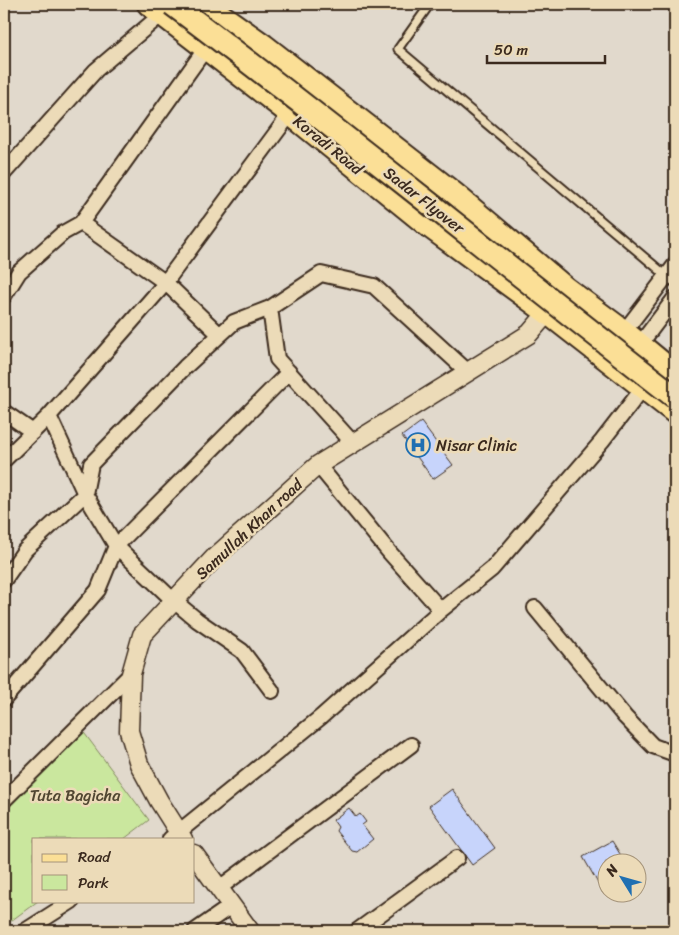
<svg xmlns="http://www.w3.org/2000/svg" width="679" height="935" font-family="Sriracha,sans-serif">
<rect width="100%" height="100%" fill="#e1d9cc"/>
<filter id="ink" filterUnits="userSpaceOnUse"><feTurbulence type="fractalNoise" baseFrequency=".02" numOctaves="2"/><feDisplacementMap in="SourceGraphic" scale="10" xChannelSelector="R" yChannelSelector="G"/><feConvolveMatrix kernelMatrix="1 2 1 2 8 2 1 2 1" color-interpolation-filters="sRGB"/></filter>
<g filter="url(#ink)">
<!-- green -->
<path fill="#cae79e" stroke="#82885e" d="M82 730 149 820 124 839H34V901H38L4 926V804Z"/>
<!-- building -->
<path fill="#c7d4fb" stroke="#3b2a1e" d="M421 422 453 465 433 479 402 436Z
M452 789 495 848 472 865 429 806Z
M349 808 356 817 360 814 366 822 362 825 373 839 357 852 352 851 336 831 338 827 333 820Z
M612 841 625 862H606V890L603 892 583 857Z"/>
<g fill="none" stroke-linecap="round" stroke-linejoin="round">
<!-- service casing -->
<g stroke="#3b2a1e" stroke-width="11">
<path id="service" d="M430 4 398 49 675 283"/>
</g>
<!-- minor casing -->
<g stroke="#3b2a1e" stroke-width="18">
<path id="minor" d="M4 173 96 70 162 14
M81 223 166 283 220 335
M4 296 19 272 63 233 81 223 206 48
M270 308 277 359 353 443
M620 337 675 265
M635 351 675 298
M4 412 33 432
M49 416 85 494 91 464 185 367 234 322 270 308 321 274 374 286 468 372
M4 460 49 416 162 287 290 114
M318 465 390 553 441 610 492 569 602 441 643 388
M4 580 25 550 85 494 116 546 289 372
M535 608 625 717 653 746 675 754
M4 699 98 590 116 546 174 601 197 620 242 651 272 691
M4 800 131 674
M170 839 321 717 441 610
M218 889 411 745
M25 931 72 901
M195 931 231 906
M357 931 457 858"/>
</g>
<!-- tertiary casing -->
<g stroke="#3b2a1e" stroke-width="21">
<path id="tertiary" d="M183 839 159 801 139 764 129 731 131 674 142 635 215 557 318 465 529 334 547 313
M194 854 250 931"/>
</g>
<!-- primary casing -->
<g stroke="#3b2a1e" stroke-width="25">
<path id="primary" d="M148 4 290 114 428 226 547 313 675 413
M206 4 264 45 454 193 566 288 624 331 675 373"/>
</g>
<!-- service -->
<use href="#service" stroke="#ecdbb8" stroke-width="7"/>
<!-- minor -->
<use href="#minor" stroke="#ecdbb8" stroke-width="14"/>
<!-- tertiary -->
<use href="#tertiary" stroke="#ecdbb8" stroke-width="18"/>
<!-- primary -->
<use href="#primary" stroke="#fbdf96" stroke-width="21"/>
<!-- trunk-bridge casing -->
<g stroke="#3b2a1e" stroke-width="26" stroke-linecap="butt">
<path id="trunk-bridge" d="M172 4C342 131 507 267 675 397"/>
</g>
<!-- trunk-bridge -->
<use href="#trunk-bridge" stroke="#fbdf96" stroke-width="22"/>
</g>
</g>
<!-- icons -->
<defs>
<g id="hospital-ring" transform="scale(1.25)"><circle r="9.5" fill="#ecdbb8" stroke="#1f6fb2" stroke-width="1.5"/><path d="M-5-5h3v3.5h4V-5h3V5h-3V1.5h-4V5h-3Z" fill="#1f6fb2"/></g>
</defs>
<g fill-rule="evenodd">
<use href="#hospital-ring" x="418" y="445"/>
</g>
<g text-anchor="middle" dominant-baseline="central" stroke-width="5" stroke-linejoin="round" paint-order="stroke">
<!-- street labels -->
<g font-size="16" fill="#3b2a1e" stroke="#ecdbb8">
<text transform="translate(328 145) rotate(39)">Koradi Road</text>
<text transform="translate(424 200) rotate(38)">Sadar Flyover</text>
<text transform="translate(249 529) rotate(-43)">Samullah Khan road</text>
</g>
<!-- poi labels -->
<g font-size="16" fill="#3b2a1e" stroke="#ecdbb8" text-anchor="start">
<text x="436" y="445">Nisar Clinic</text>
</g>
<!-- park labels -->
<g font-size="16" fill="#504631" stroke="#ecdbb8">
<text x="75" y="795">Tuta Bagicha</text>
</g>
</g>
<!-- margin -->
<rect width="679" height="935" fill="none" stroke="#ecdbb8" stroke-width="20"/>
<rect x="10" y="10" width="659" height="915" fill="none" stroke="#3b2a1e" stroke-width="2" filter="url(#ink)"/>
<!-- legend -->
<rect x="32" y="838" width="162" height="65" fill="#ecdbb8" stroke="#a5947a"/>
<rect x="42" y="854" width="25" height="8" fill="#fbdf96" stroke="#a5947a"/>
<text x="78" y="862" font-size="15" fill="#3b2a1e">Road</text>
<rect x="42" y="875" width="25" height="15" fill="#cae79e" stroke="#a5947a"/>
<text x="78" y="888" font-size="15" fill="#3b2a1e">Park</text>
<!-- north arrow -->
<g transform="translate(622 878) rotate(307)"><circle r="24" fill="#ecdbb8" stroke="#a5947a"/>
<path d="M0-4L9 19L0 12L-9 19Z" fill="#1f6fb2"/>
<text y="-8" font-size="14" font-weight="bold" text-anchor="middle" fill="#3b2a1e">N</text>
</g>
<!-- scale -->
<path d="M487 55v8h118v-8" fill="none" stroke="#3b2a1e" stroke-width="2.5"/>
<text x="494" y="55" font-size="15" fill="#3b2a1e" stroke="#ecdbb8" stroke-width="4" paint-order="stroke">50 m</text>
</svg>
